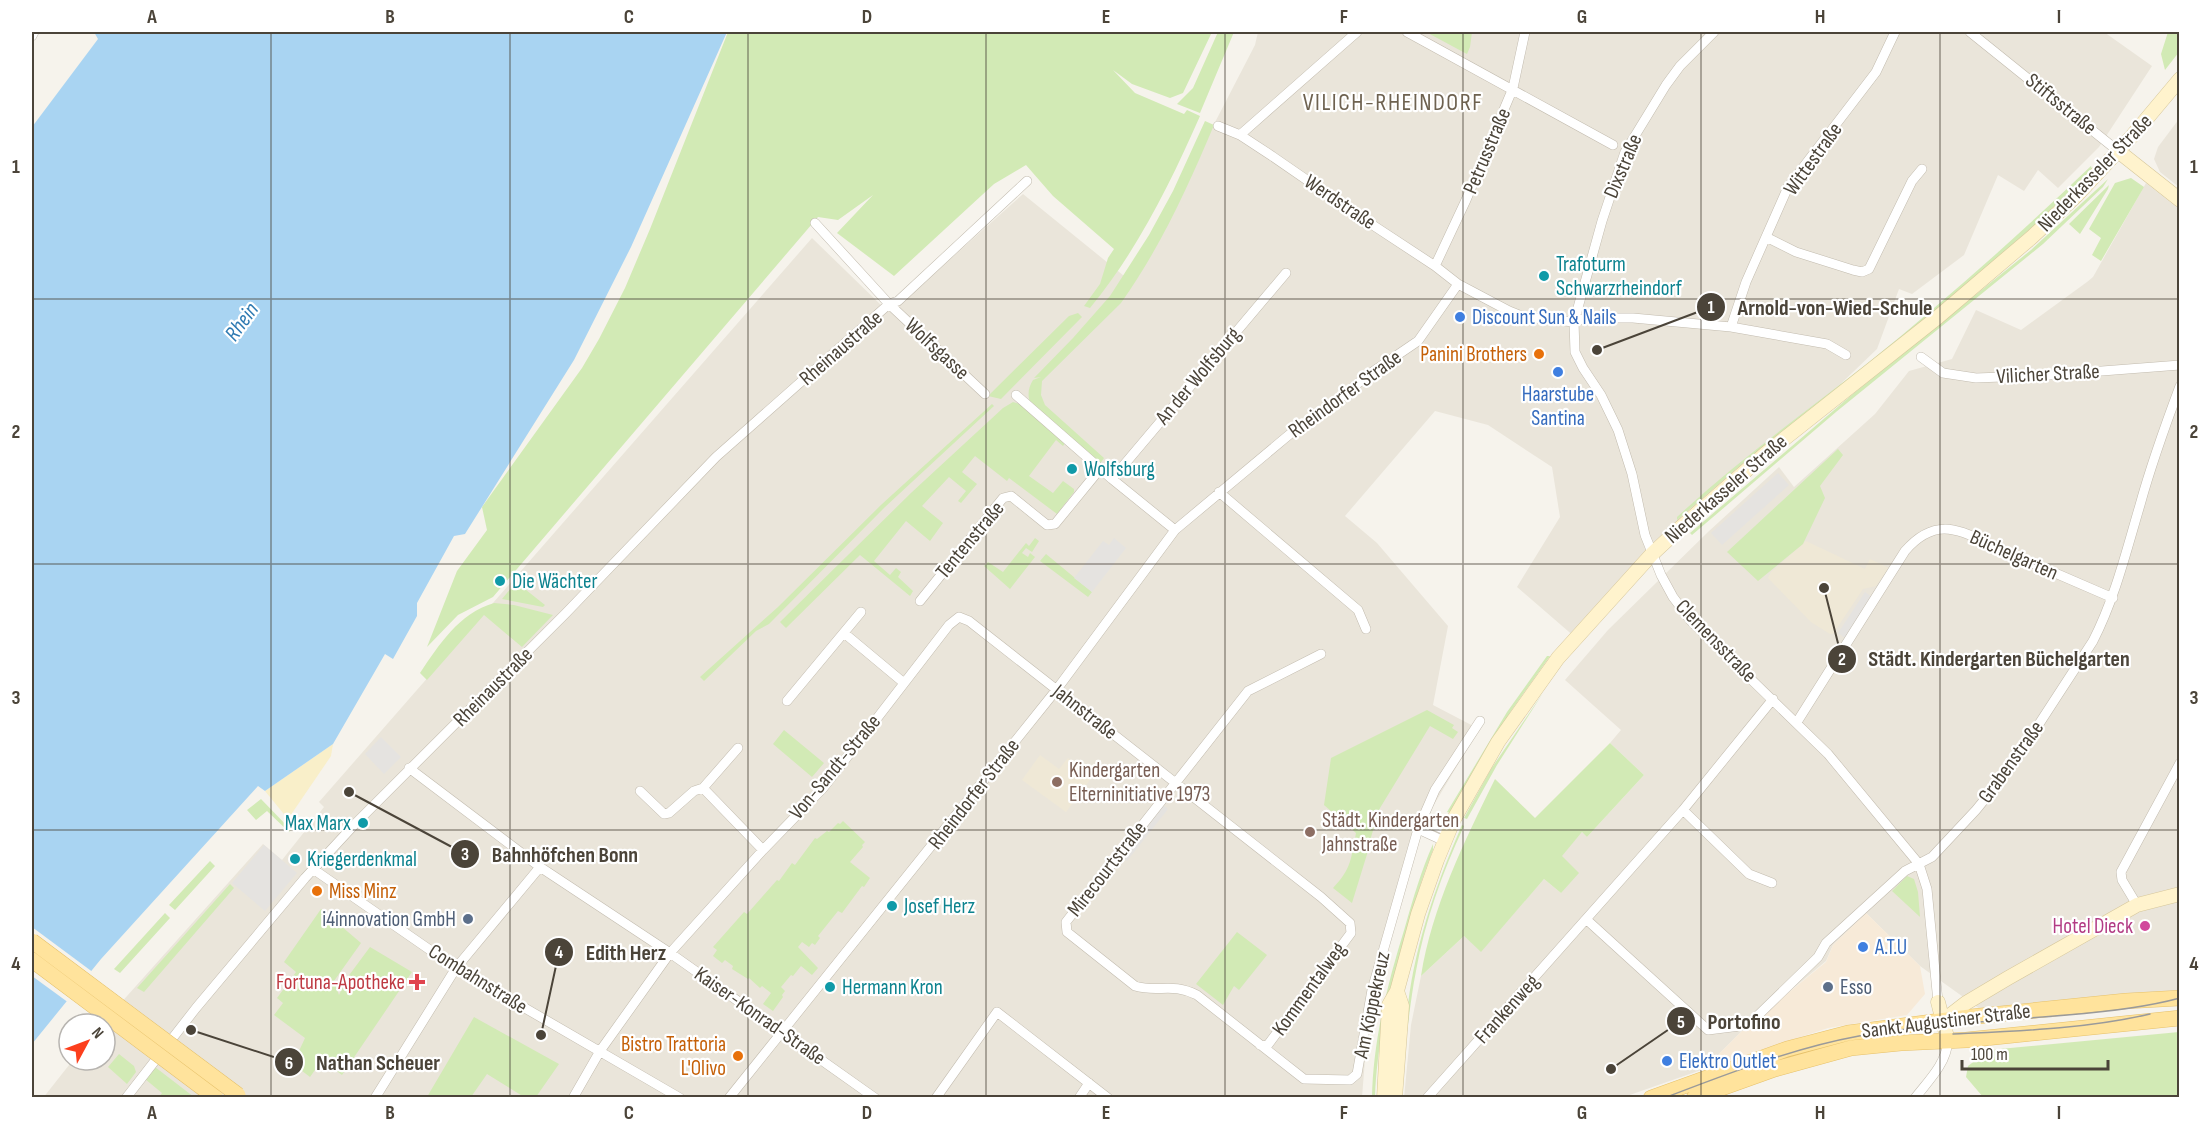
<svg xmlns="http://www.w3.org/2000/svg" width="2211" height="1129" font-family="'Sofia Sans Condensed',sans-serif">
<rect width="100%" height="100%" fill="#f6f3ec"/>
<!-- residential -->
<path fill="#eae5da" d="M1258 32H2104L2152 66 2099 147 2058 188 2038 170 2024 191 1998 175 1964 255 1912 294 1899 289 1877 349 1576 638 1517 587 1560 517 1552 467 1488 425 1435 411 1345 516 1377 543 1448 626 1433 705 1479 729 1429 813 1410 869 1368 1023 1362 1097 43 1098 73 1060H105V1024H102L263 844 282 860 324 807 319 802 812 238 881 305 900 304 1023 194 1129 280 1167 215 1255 45Z
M2179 119V187L2160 172 2154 159 2158 147Z
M2146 183 2179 209V990L1980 1009 1920 966 1866 913 1833 945 1826 961 1743 1030 1704 1069 1624 1097 1404 1098 1411 1025 1421 976 1464 936 1481 951 1544 879 1561 893V856L1582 832 1587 837 1644 775 1610 743 1621 730 1565 680 1608 630 1708 532 1779 467 1794 487 1875 414 1909 371 1952 359 1976 310 2021 330 2087 282 2093 277Z"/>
<!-- commercial -->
<path fill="#f7ead8" d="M1866 913 1920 966 1925 994 1907 1015 1828 1028 1704 1069 1743 1030 1826 962 1833 945Z"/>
<!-- education -->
<path fill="#efe8d6" d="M1806 541 1865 569 1870 559 1889 568 1876 586 1863 589 1833 634H1830L1811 622 1768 578 1771 572Z
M1040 755 1059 769 1068 758 1092 777 1066 812 1022 780Z"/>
<!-- green -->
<path fill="#d2eab5" d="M728 32H1212L1183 93 1170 98 1132 84 1113 70 1135 93 1184 114 1187 110 1200 116C1170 184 1137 251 1090 308L1084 306 1100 284 1108 258 1114 249 1053 196 1026 165 994 184 894 276 837 233 873 195 838 220 818 217 493 597 458 615 427 647 457 571 487 530 482 507 582 368 599 339 625 288 650 229Z
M1218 32H1234L1200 113 1177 104 1193 88Z
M1426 32H1472L1470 47 1467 54 1465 53Z
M2168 32H2179V52L2165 70 2161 54Z
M1205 121 1214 125C1188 187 1160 248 1121 303L1042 381 1041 395 1045 405 1104 458 1100 464 1031 405C1027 396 1028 388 1033 380L1041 377 1034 378 1073 338 1110 296 1149 235 1173 191Z
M2091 166 2092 169 2038 222 1957 293 1742 464 1677 520V517C1737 461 1804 413 1869 362 1946 300 2020 234 2091 166Z
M2131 178 2144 187 2101 261 2092 255 2101 238 2089 229 2115 183Z
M2108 179 2103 187 2043 244 1836 412 1692 535 1690 533 1854 393 2031 250Z
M2109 185 2108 189 2080 234 2069 224Z
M1078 313 1082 317 1001 399 988 396 1069 316Z
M1013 402 1023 405 1066 442 1063 446 1056 440 1029 476 1053 493 1063 481 1074 489V492L1057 514 1009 478 1007 481 975 456 962 472 977 484 961 503 958 501 966 491 949 477 922 506 943 523 930 541 906 521 874 561 890 575 896 568 901 572 898 577 913 591 910 596 860 555 786 628 780 622 912 492 1003 408Z
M992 404 994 406 885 507 769 624 756 631 704 681 700 677 778 607 882 504Z
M1838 449 1843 455 1820 486 1825 498 1803 544 1758 581 1727 552Z
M1035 538 1039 541 1032 552 1026 548 1022 553 1028 557 1030 553 1035 557 1010 589 984 566 988 562 1003 572 1026 543 1029 546Z
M1046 554 1092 592 1088 597 1040 561Z
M516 582 545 605 543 607 502 599Z
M494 603 514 605 553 615 522 647 484 615 427 680 420 673C439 645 459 613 494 603Z
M1547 656H1550L1511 711 1450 813 1447 812 1507 712Z
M1543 693 1497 765 1467 819 1464 818 1491 769Z
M1427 710 1454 725 1452 728 1458 732 1453 739 1430 726 1380 808 1371 837 1372 838 1352 903 1333 888C1352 868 1351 858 1356 833L1324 805 1331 758Z
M784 730 824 763 812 777 773 744Z
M1610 743 1644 775 1587 837 1582 832 1562 856 1579 873 1561 893 1544 879 1481 952 1464 936 1421 976C1432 907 1464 842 1495 779L1535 818Z
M261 799 291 830 289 832 267 811 256 820 247 810Z
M843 821 865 842 862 845 863 847 850 862 870 878 864 887 862 886 842 913 838 911 818 936 820 938 815 945 812 943 809 947 802 942 798 947 818 968 812 975 801 966 793 976 791 975 781 987 785 991 782 995 783 997 773 1011 763 1004 771 993 762 986 760 988 749 978 748 979 732 969 733 966 725 960 722 963 713 956 717 950 713 947 744 912 747 914 777 880 779 881 792 863 795 865 815 838 817 839 827 831 829 832 838 823 840 824Z
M1462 825 1464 826C1442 873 1425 921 1416 971 1411 996 1409 1020 1405 1045 1407 967 1431 896 1462 825Z
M1433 844V850C1422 877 1414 905 1406 933 1390 988 1377 1041 1375 1097L1372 1098C1373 1039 1388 982 1405 927 1413 899 1421 871 1433 844Z
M210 861 215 866 175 910 169 905Z
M1907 876 1914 879 1918 892 1920 917 1892 891Z
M230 884 234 888 144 992 137 988Z
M321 909 361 943 334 981 339 995 347 978 370 947 412 972 342 1075 322 1060 310 1077 293 1064 305 1038 274 1015 283 1003 277 998 296 972 284 962Z
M165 913 170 918 120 973 114 969Z
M1237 932 1267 955 1239 990 1234 986 1223 1005 1196 984Z
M474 1017 559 1064 536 1097H524L487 1074 471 1097H427Z
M2179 1032V1097H1983L1966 1077 1968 1066 1989 1050Z
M119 1054 134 1066 136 1072 127 1084 108 1067Z
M155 1067 194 1097H159L162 1093 145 1079Z"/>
<!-- sand -->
<path fill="#f9efc9" d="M333 744 331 756 288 819 265 791Z"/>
<!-- parking -->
<path fill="#e5e3e0" d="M1778 473 1789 485 1722 545 1711 533Z
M1114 538 1126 548 1092 592 1074 578 1103 541 1109 545Z
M1865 592 1872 597 1845 638 1838 633Z
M381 737 401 757 384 774 365 754Z
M1163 805 1168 809 1127 861 1121 856Z
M264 845 297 873 265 911 232 883Z"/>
<!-- water -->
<path fill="#a9d4f2" d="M94 32H727L631 247 574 360 465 534 454 536 417 603V616L393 659 385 654 333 744 265 791 258 786 101 959 32 1044V127L98 39Z"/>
<!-- pier -->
<path fill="#f6f3ec" d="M32 927 94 973 69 1003 32 976Z"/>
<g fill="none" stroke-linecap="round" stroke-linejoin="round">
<!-- street casing -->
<g stroke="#c2bbae" stroke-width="10">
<path id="street" d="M1407 32 1613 145
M1714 32 1680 66 1666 85 1625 152 1602 221 1574 322 1575 352 1583 368 1601 395 1618 430 1632 474 1645 535 1661 575 1673 597 1691 621 1828 754 1919 864 1927 889 1938 1002
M1970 32 2118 151
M32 36 34 32
M1218 126 1240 135 1272 156 1359 216 1435 266 1458 284 1509 311 1524 317 1574 322 1587 318H1633L1731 327 1827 344 1846 355
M1240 135 1357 32
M815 223 889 304 985 394
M1766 237 1796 252 1853 270 1862 272 1869 269 1912 181 1922 169
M1435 266 1466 200 1513 88 1525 32
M1731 327 1746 282 1788 187 1876 72 1895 32
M1921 357 1943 373 1976 378 2050 375 2180 365
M1016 395 1112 479 1175 530
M1112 479 1286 273
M1219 492 1358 610 1366 629
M920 601 1003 498 1011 496 1047 525 1055 524 1100 469
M844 633 904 683
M1321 654 1248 691 1066 922 1067 932 1135 986C1159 993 1171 982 1197 995L1304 1079 1350 1080 1357 1074 1372 990 1418 829 1435 790 1480 721
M787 701 861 612
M1797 722 1905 551C1932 520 1955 526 1988 544L2113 598
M409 768 540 867 670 953 875 1098
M703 788 763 850
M640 791 664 814 669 813 694 791 703 788 738 748
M1683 810 1749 874 1772 883
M1422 820 1449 832
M1418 829 1444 841
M313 869 456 968 680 1098
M2137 905 2122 880 2121 872 2180 763
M1587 920 1708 1030 1748 1025 1818 957 1826 943 1905 871 1932 857 1976 810 2011 767 2093 641C2115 598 2126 552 2140 505 2151 465 2165 426 2180 386
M126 1098 196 1008 305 878 355 824 566 613 716 457 889 304 898 301 1027 181
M375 1098 456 968 540 867
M573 1098 600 1051 670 953 763 850 824 787 949 625 959 617 969 621 1321 897 1350 923 1351 933 1267 1046 1260 1045
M729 1098 1057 689 1175 530 1290 434 1319 415 1368 375 1418 341 1458 284
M936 1098 997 1012 1108 1098
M1079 1098 1089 1083
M1427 1098 1683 810 1773 699
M1915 1098C1929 1080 1946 1064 1948 1041"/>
</g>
<!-- secondary casing -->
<g stroke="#d6c79b" stroke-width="15">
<path id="secondary" d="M2118 151 2180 200
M1938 1002 1948 1041
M1944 1020 1966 1003 2008 978 2137 905 2180 894
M1384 1098 1389 1005 1397 991 1418 914 1437 860 1454 819 1498 742 1558 658 1652 554 1680 528 1765 454 1938 317 2032 237 2077 195 2133 135 2180 79
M1395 1098 1402 1006 1397 991"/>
</g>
<!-- primary casing -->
<g stroke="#e6c16a" stroke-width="16">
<path id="primary" d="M1651 1098 1787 1049 1848 1033 1970 1017 2126 1001 2180 998
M1694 1098 1775 1069 1851 1048 1901 1043 1966 1040 2180 1018"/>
</g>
<!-- street -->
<use href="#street" stroke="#fff" stroke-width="9"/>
<!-- secondary -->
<use href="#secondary" stroke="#fff3cd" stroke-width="14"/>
<!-- primary -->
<use href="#primary" stroke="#ffe39c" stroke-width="15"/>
<!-- tram -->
<path stroke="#9a9a9a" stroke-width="1.5" d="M32 948 232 1098
M1953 1034C2018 1031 2086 1029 2150 1014
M1664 1098C1727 1074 1793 1048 1859 1036 1927 1024 1998 1021 2067 1015 2105 1012 2143 1008 2180 998"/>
<!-- primary-bridge casing -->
<g stroke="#e6c16a" stroke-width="16" stroke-linecap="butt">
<path id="primary-bridge" d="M32 941 238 1095
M32 960 216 1098"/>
</g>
<!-- primary-bridge -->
<use href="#primary-bridge" stroke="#ffe39c" stroke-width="15"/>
</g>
<!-- grid -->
<path fill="none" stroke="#4b4439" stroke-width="1.5" stroke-opacity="0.55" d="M271 32V1098M510 32V1098M748 32V1098M986 32V1098M1225 32V1098M1463 32V1098M1701 32V1098M1940 32V1098M32 299H2180M32 564H2180M32 830H2180"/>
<!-- markers -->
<g fill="#0f9aa8" stroke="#fff" stroke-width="2">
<circle cx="1544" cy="276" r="6"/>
<circle cx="1072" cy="469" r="6"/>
<circle cx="500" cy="581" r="6"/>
<circle cx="363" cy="823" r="6"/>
<circle cx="295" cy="859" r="6"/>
<circle cx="892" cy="906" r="6"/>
<circle cx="830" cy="987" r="6"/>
</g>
<g fill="#3f7fe0" stroke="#fff" stroke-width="2">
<circle cx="1460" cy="317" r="6"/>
<circle cx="1558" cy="372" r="6"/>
<circle cx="1863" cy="947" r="6"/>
<circle cx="1667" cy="1061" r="6"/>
</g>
<g fill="#e8710a" stroke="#fff" stroke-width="2">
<circle cx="1539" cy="354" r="6"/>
<circle cx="317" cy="891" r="6"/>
<circle cx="738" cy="1056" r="6"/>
</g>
<g fill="#8d6e63" stroke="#fff" stroke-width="2">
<circle cx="1057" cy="782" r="6"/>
<circle cx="1310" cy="832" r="6"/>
</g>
<g fill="#5c6f8a" stroke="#fff" stroke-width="2">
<circle cx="468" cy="919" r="6"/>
<circle cx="1828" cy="987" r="6"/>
</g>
<circle fill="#d1479c" stroke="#fff" stroke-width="2" cx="2145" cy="926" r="6"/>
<path fill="#e0444e" stroke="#fff" stroke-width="2" d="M414 973h6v6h6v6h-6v6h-6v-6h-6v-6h6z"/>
<g text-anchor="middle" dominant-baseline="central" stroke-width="4.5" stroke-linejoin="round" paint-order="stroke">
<!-- street labels -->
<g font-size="21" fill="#4b4439" stroke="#fff">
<text transform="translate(2061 104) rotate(39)">Stiftsstraße</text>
<text transform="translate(1487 151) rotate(-67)">Petrusstraße</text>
<text transform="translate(1813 159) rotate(-54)">Wittestraße</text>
<text transform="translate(1623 166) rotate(-67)">Dixstraße</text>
<text transform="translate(2095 173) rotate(-46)">Niederkasseler Straße</text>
<text transform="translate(1340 202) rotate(34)">Werdstraße</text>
<text transform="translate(841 348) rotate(-41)">Rheinaustraße</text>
<text transform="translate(937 349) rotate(43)">Wolfsgasse</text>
<text transform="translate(2048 374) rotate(-3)">Vilicher Straße</text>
<text transform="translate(1198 376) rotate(-50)">An der Wolfsburg</text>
<text transform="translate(1345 394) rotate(-36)">Rheindorfer Straße</text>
<text transform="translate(1726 489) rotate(-41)">Niederkasseler Straße</text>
<text transform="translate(970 540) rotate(-50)">Tentenstraße</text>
<text transform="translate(2014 555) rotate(24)">Büchelgarten</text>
<text transform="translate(1716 641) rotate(46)">Clemensstraße</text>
<text transform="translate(493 687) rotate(-45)">Rheinaustraße</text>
<text transform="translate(1085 712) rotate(38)">Jahnstraße</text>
<text transform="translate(2011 762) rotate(-54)">Grabenstraße</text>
<text transform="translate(835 767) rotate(-50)">Von-Sandt-Straße</text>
<text transform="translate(974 794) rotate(-52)">Rheindorfer Straße</text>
<text transform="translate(1107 869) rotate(-52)">Mirecourtstraße</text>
<text transform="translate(478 979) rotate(32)">Combahnstraße</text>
<text transform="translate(1309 989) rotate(-54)">Kommentalweg</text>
<text transform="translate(1372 1005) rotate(-78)">Am Köppekreuz</text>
<text transform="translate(1507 1009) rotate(-48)">Frankenweg</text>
<text transform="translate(760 1016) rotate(35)">Kaiser-Konrad-Straße</text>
<text transform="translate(1946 1021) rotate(-7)">Sankt Augustiner Straße</text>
</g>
<!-- culture labels -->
<g font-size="21" fill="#0d838f" stroke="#fff" text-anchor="start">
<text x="1556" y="264">Trafoturm<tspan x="1556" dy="24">Schwarzrheindorf</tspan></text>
<text x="1084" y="469">Wolfsburg</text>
<text x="512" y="581">Die Wächter</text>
<text x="351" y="823" text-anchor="end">Max Marx</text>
<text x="307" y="859">Kriegerdenkmal</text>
<text x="904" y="906">Josef Herz</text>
<text x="842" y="987">Hermann Kron</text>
</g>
<!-- shop labels -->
<g font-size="21" fill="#366cbe" stroke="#fff" text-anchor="start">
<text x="1472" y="317">Discount Sun &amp; Nails</text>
<text x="1558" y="394" text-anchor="middle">Haarstube<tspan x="1558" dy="24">Santina</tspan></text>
<text x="1875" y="947">A.T.U</text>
<text x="1679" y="1061">Elektro Outlet</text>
</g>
<!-- food labels -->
<g font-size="21" fill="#c56008" stroke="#fff" text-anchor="end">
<text x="1527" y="354">Panini Brothers</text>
<text x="329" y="891" text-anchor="start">Miss Minz</text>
<text x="726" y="1044">Bistro Trattoria<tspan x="726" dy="24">L'Olivo</tspan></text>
</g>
<!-- education labels -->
<g font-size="21" fill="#785e54" stroke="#fff" text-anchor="start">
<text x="1069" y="770">Kindergarten<tspan x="1069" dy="24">Elterninitiative 1973</tspan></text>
<text x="1322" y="820">Städt. Kindergarten<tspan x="1322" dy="24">Jahnstraße</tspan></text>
</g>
<!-- service labels -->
<g font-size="21" fill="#4e5e75" stroke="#fff" text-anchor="end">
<text x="456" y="919">i4innovation GmbH</text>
<text x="1840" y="987" text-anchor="start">Esso</text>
</g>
<!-- hotel labels -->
<g font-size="21" fill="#b23c85" stroke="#fff" text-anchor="end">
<text x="2133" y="926">Hotel Dieck</text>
</g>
<!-- health labels -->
<g font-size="21" fill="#be3a42" stroke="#fff" text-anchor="end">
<text x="405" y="982">Fortuna-Apotheke</text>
</g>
<!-- water labels -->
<g font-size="22" font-style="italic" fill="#2e7ab2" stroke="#fff">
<text transform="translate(242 322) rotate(-54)">Rhein</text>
</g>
<!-- quarter labels -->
<g font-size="24" letter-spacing="1.5" fill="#6e6250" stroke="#fff">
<text x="1393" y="102">VILICH-RHEINDORF</text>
</g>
</g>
<!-- callouts -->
<path fill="none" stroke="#4b4439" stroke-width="2" d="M1597 350L1711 307M1824 588L1842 659M349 792L465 854M541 1035L559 952M1611 1069L1681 1021M191 1030L289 1062"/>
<g fill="#4b4439" stroke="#fff" stroke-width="2">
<circle cx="1597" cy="350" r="6"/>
<circle cx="1824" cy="588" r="6"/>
<circle cx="349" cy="792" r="6"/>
<circle cx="541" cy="1035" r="6"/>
<circle cx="1611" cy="1069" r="6"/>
<circle cx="191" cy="1030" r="6"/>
<circle cx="1711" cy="307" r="15"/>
<circle cx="1842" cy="659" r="15"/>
<circle cx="465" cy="854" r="15"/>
<circle cx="559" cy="952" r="15"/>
<circle cx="1681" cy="1021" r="15"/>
<circle cx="289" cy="1062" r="15"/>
</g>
<g font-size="18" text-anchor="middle" font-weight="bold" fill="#fff">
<text x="1711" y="313">1</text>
<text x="1842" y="665">2</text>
<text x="465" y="860">3</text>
<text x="559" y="958">4</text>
<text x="1681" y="1028">5</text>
<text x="289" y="1069">6</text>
</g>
<g font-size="22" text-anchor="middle" font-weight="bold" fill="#4b4439" stroke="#fff" stroke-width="4.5" stroke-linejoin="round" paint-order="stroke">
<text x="1835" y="315">Arnold-von-Wied-Schule</text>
<text x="1999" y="666">Städt. Kindergarten Büchelgarten</text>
<text x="565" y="862">Bahnhöfchen Bonn</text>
<text x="626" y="960">Edith Herz</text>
<text x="1744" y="1029">Portofino</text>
<text x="378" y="1070">Nathan Scheuer</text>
</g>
<!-- border -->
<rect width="2211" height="1129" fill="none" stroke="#ffffff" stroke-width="66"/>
<!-- north arrow -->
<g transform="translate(87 1042) rotate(49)"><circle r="28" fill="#ffffff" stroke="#b7b4b0" stroke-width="1.5"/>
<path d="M0-4.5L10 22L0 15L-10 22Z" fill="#fc3f1d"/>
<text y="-9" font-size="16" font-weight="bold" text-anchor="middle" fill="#4b4439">N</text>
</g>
<!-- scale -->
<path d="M1962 1060v9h146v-9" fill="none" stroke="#4b4439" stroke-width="3"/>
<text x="1971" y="1060" font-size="18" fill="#4b4439" stroke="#ffffff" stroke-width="4.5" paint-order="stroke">100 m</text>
<rect x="33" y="33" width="2145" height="1063" fill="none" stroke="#4b4439" stroke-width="2"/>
<g font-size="20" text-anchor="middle" font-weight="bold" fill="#4b4439">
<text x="152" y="23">A</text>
<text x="390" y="23">B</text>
<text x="629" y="23">C</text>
<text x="867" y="23">D</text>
<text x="1106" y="23">E</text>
<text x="1344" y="23">F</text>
<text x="1582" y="23">G</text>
<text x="1820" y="23">H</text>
<text x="2059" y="23">I</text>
<text x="16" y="173">1</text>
<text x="2194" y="173">1</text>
<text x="16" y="438">2</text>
<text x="2194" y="438">2</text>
<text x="16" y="704">3</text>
<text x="2194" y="704">3</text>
<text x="16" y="970">4</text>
<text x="2194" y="970">4</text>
<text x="152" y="1119">A</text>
<text x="390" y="1119">B</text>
<text x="629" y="1119">C</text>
<text x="867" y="1119">D</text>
<text x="1106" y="1119">E</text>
<text x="1344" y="1119">F</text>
<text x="1582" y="1119">G</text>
<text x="1820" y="1119">H</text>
<text x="2059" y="1119">I</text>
</g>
</svg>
